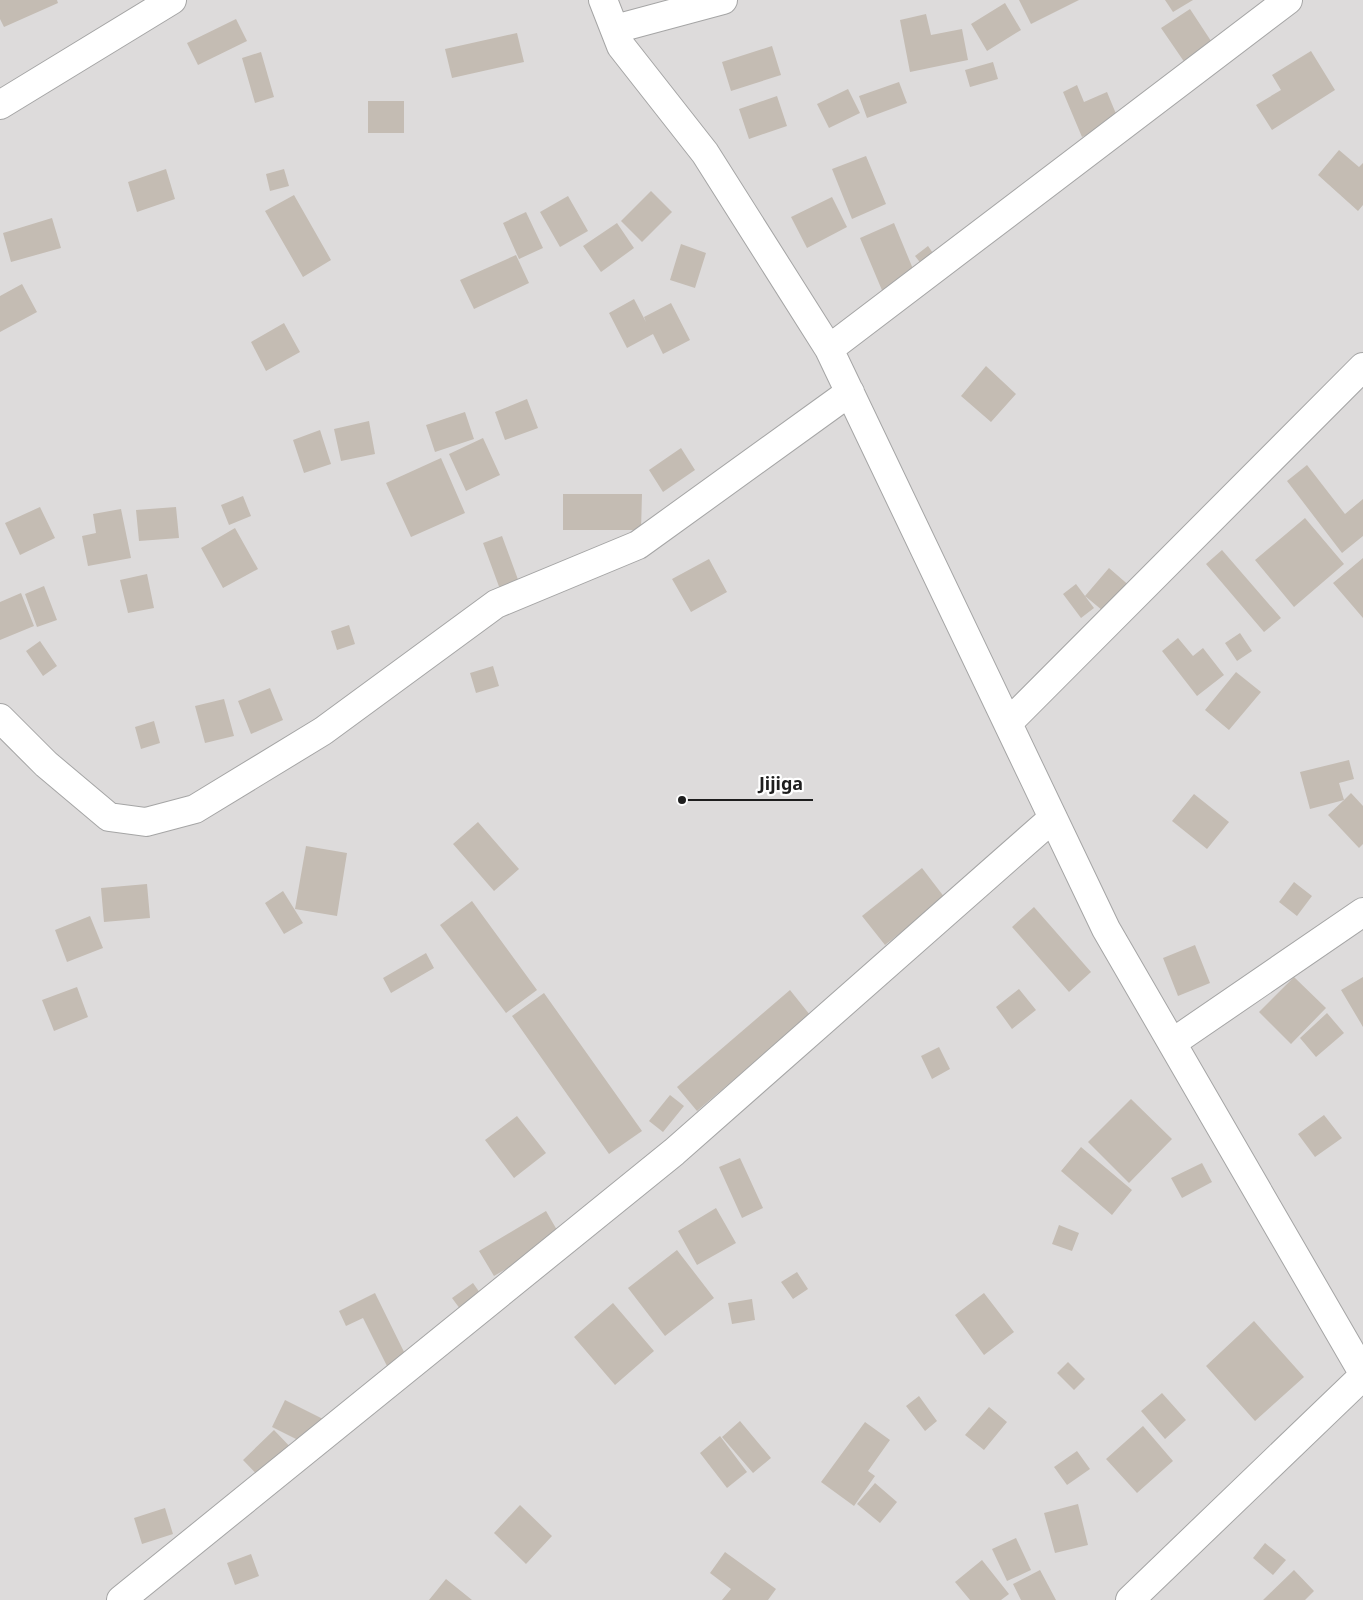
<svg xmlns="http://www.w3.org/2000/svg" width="1363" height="1600" font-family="'Noto Sans',sans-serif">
<rect width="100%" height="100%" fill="#f0ede4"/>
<!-- residential -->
<path fill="#dddbdb" d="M0 0H1363V1600H0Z"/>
<!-- building -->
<path fill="#c4bcb3" d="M0 0H57L58 3 4 27 0 19Z
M1019 0H1079L1031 24Z
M1165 0H1193L1173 12Z
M1005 3 1021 30 987 51 971 24Z
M1190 9 1213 44 1185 63 1161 28Z
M926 14 931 35 962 29 968 60 910 72 900 20Z
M236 19 247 41 198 65 187 43Z
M517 33 524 62 452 78 445 49Z
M772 46 781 75 731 91 722 62Z
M1311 51 1335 90 1272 130 1256 105 1281 90 1272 75Z
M261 52 274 97 255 103 242 58Z
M993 62 998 79 970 87 965 70Z
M899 82 907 103 867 118 859 96Z
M1077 85 1084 102 1107 92 1119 121 1082 137 1063 92Z
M848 89 860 113 829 128 817 104Z
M777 96 787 126 749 139 739 109Z
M368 101H404V133H368Z
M1339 150 1359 167 1363 163V205L1358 211 1318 175Z
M866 156 886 204 852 219 832 169Z
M166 169 175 199 137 212 128 182Z
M284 169 289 186 270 191 266 174Z
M651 191 672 212 642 242 621 221Z
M294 195 331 260 303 277 265 211Z
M568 196 588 231 560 247 540 212Z
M832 197 847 227 807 248 791 217Z
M526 212 543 248 519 259 503 223Z
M52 218 61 248 11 262 3 233Z
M617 223 634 248 601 272 583 246Z
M894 223 918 281 884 295 860 238Z
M681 244 706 253 695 288 670 280Z
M928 246 942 266 930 275 915 256Z
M516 255 529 283 474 309 460 280Z
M22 284 37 312 0 332V296Z
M634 299 646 322 644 317 671 303 690 340 663 354 653 334 627 348 609 313Z
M284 323 300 352 266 371 251 342Z
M986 366 1016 394 991 422 961 396Z
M527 399 538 428 505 440 495 412Z
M465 412 474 439 435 452 426 425Z
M369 421 375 454 341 461 334 429Z
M320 430 331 464 304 473 293 440Z
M483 438 500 475 466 491 449 454Z
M681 448 695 470 663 492 649 470Z
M441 458 465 513 411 537 386 483Z
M1307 465 1345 514 1363 499V536L1342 553 1287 481Z
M563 494H642L641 530H563Z
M243 496 251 516 229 525 221 505Z
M40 507 55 538 20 555 5 523Z
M176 507 179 538 139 541 136 510Z
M121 509 131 558 88 566 82 536 96 533 93 514Z
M1305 518 1344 564 1294 607 1255 560Z
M235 528 258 569 223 588 201 548Z
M502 536 520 585 501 592 483 543Z
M1222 550 1281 618 1264 632 1206 564Z
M1363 558V618L1333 583Z
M709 559 727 592 691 612 672 579Z
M1109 568 1132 588 1108 615 1085 596Z
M147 574 154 608 128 613 120 580Z
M1076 584 1094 608 1081 618 1063 594Z
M44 586 57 620 37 627 25 594Z
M21 593 34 626 0 640V602Z
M349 625 355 644 337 650 331 631Z
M1240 633 1252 651 1237 661 1225 643Z
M1178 638 1193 656 1203 648 1224 675 1197 696 1162 651Z
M40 641 57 666 43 676 26 651Z
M493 666 499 686 476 693 470 673Z
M1236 672 1261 692 1229 730 1205 710Z
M270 688 283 720 251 734 238 701Z
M224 699 234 736 205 743 195 706Z
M154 721 160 743 141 749 135 727Z
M1349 760 1354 779 1339 783 1344 800 1351 793 1363 806V844L1359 848 1328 815 1344 800 1310 809 1300 772Z
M1194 794 1229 822 1207 849 1172 821Z
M478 822 519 869 494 891 453 844Z
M306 846 347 853 337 916 295 909Z
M922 868 945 898 885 945 862 916Z
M1294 882 1312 896 1297 916 1279 902Z
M147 884 150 918 104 922 101 888Z
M283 891 303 923 284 934 265 903Z
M472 901 537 990 506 1013 440 925Z
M1034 907 1091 972 1069 992 1012 927Z
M90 916 103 948 67 962 55 930Z
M1195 945 1210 983 1178 996 1163 958Z
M426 953 434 968 391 993 383 978Z
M1294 977 1326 1008 1291 1044 1259 1012Z
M1363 977V1027L1341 990Z
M77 987 88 1017 54 1031 42 1000Z
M1019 989 1036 1010 1012 1029 996 1007Z
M790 990 810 1015 697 1111 677 1087Z
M544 993 642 1131 609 1154 512 1016Z
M1327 1013 1344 1033 1316 1057 1300 1038Z
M939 1047 950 1069 932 1079 921 1056Z
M670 1095 684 1106 663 1132 649 1121Z
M1131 1099 1172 1139 1129 1183 1088 1142Z
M1324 1115 1342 1138 1315 1157 1298 1134Z
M517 1116 546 1153 514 1178 485 1140Z
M1081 1147 1132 1190 1112 1215 1061 1171Z
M740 1158 763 1208 742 1218 719 1167Z
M1202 1163 1212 1182 1182 1198 1171 1178Z
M716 1208 736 1243 697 1265 678 1231Z
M546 1211 561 1237 494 1276 479 1251Z
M1059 1225 1079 1233 1072 1251 1052 1244Z
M677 1250 714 1298 665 1336 628 1288Z
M797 1272 808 1289 793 1299 781 1282Z
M473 1283 487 1303 466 1317 452 1298Z
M375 1293 409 1362 390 1372 363 1318 346 1326 339 1311Z
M984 1293 1014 1332 984 1355 955 1315Z
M752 1299 755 1320 732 1324 728 1303Z
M613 1303 654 1351 615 1385 574 1337Z
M1254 1321 1304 1377 1255 1421 1206 1366Z
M1068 1362 1085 1379 1074 1390 1057 1373Z
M1162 1393 1186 1420 1165 1439 1141 1411Z
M919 1396 937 1421 925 1431 906 1406Z
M285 1400 329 1422 316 1449 272 1427Z
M989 1407 1007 1422 984 1450 965 1435Z
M740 1421 771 1458 753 1473 722 1437Z
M865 1422 890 1440 868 1471 875 1476 854 1506 821 1482Z
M1143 1426 1173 1461 1137 1493 1106 1459Z
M274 1430 296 1453 266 1484 243 1460Z
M720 1436 747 1472 727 1488 700 1453Z
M1077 1451 1090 1469 1067 1485 1054 1467Z
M875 1483 897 1502 880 1523 857 1504Z
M1078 1504 1088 1545 1055 1553 1044 1513Z
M520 1505 552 1536 526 1564 494 1533Z
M165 1508 173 1534 142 1544 134 1518Z
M1016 1538 1031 1570 1007 1581 992 1549Z
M1265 1543 1286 1560 1273 1575 1253 1558Z
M725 1552 776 1589 768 1600H722L731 1589 710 1573Z
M251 1554 259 1576 235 1585 227 1563Z
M982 1560 1009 1594 1001 1600H970L955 1582Z
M1040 1570 1056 1600H1021L1013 1584Z
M1294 1570 1314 1591 1305 1600H1263Z
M446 1579 472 1600H429Z"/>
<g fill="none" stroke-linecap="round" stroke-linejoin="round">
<!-- street casing -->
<g stroke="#a5a5a5" stroke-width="30">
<path id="street" d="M603 0 621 46 705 153 829 349 1106 929 1363 1373
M615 29 723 0
M0 105 172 0
M829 349 1288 0
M0 718 46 764 109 817 146 822 195 809 323 731 496 604 638 545 850 392
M1008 723 1363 367
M1172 1043 1363 912
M121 1600 674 1152 1053 818
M1130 1600 1363 1376"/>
</g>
<!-- street -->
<use href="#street" stroke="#fff" stroke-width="28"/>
</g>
<!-- callouts -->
<path fill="none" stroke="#1e1e1e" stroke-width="2" d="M682 800L749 800H813"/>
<circle fill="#1e1e1e" stroke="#fff" stroke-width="2" cx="682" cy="800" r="5"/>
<g font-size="18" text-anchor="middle" font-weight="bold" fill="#1e1e1e" stroke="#fff" stroke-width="4.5" stroke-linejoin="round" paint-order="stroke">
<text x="781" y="790">Jijiga</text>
</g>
</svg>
